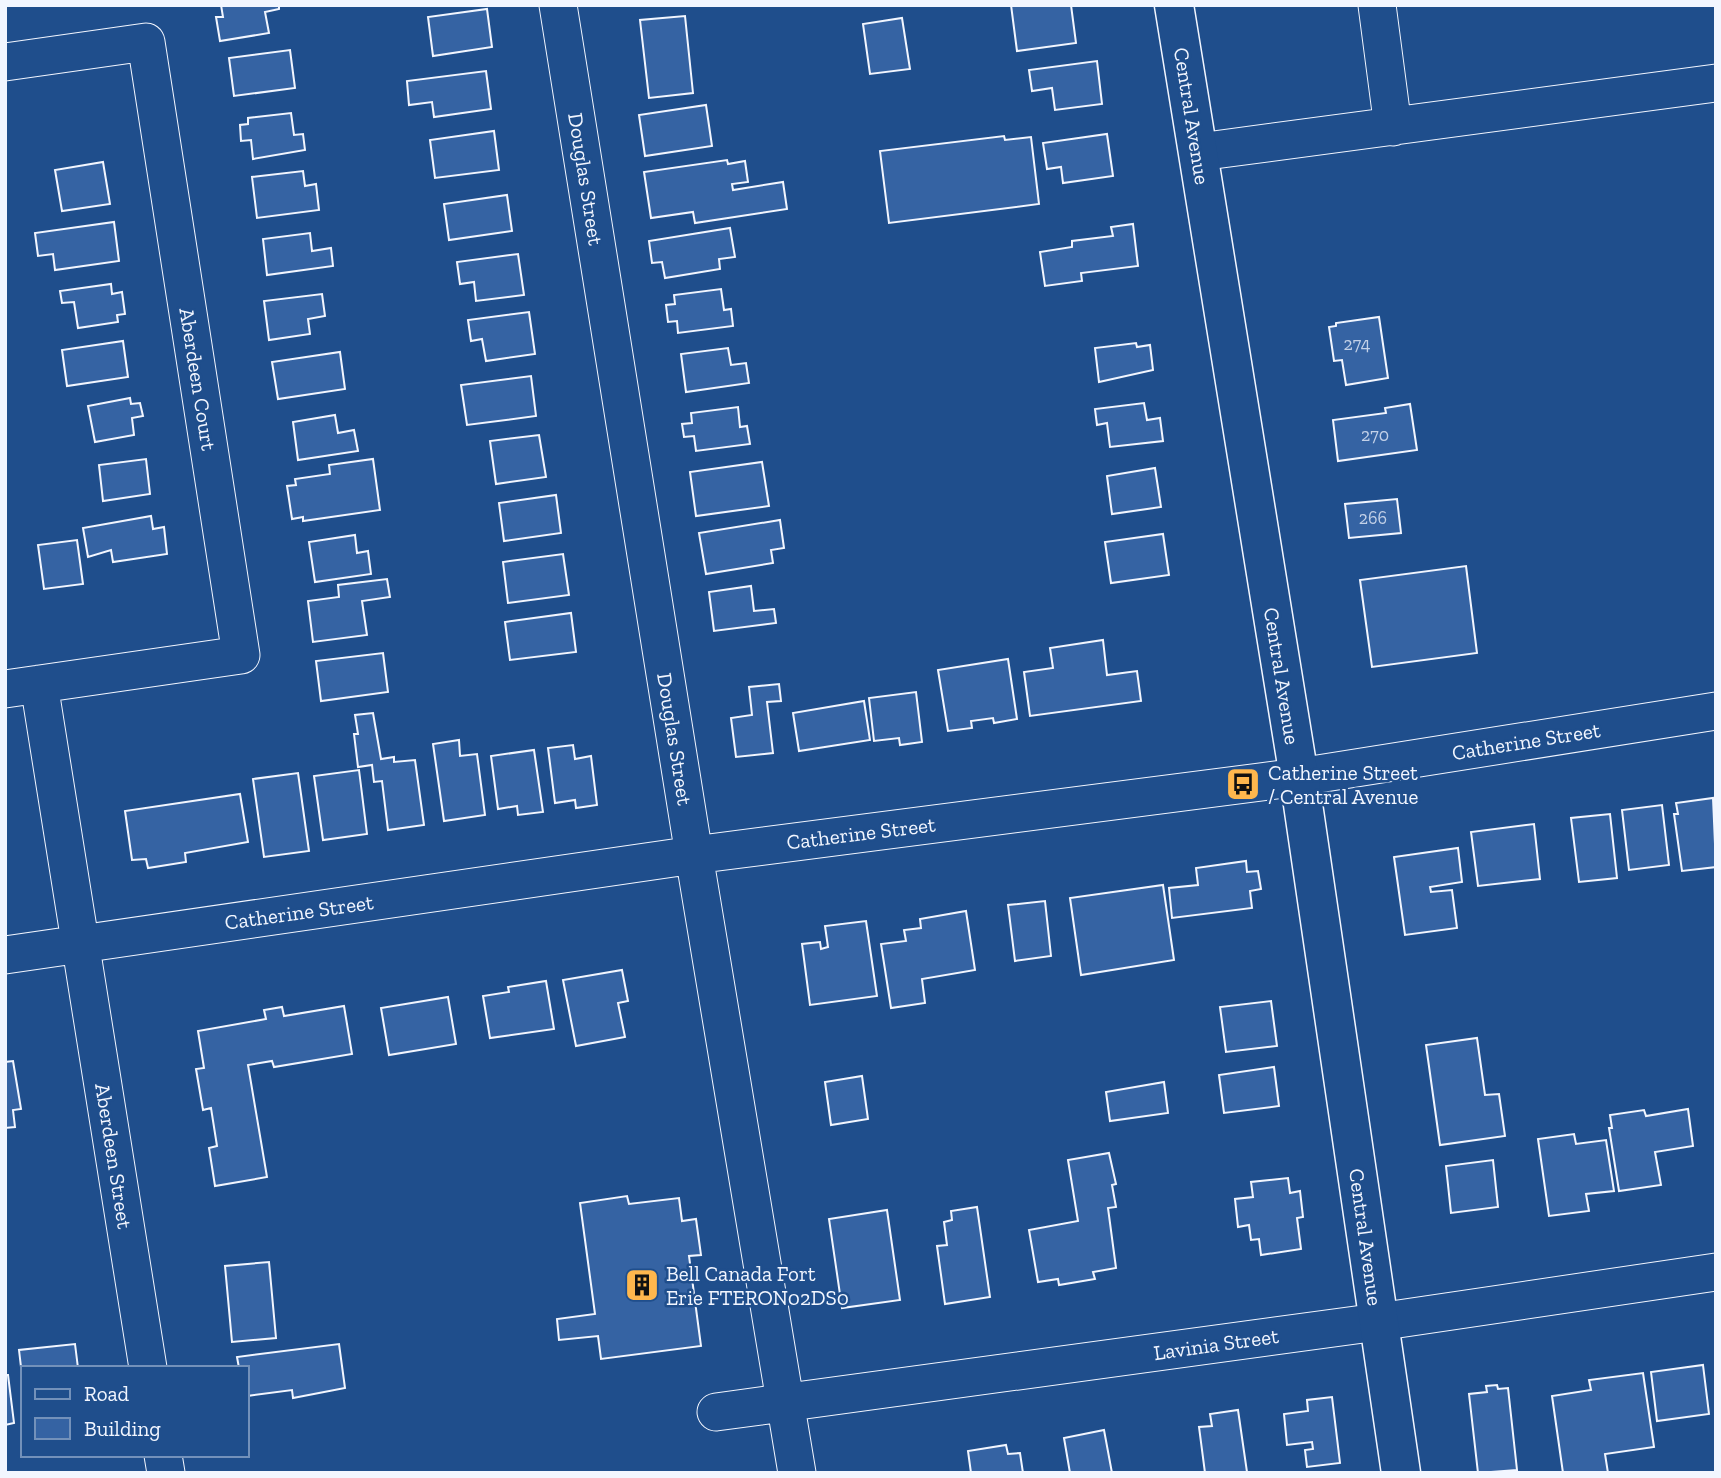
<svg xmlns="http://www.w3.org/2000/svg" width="1721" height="1478" font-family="'Zilla Slab',serif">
<rect width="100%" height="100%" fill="#1f4e8c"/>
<!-- building -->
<path fill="#3563a3" stroke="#f2f6ff" stroke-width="2" d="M221 5H279V9L265 12 269 33 220 41 216 17H223Z
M1011 5H1071L1076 43 1017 51Z
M487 9 492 47 433 56 428 17Z
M685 16 693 93 649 98 640 20Z
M902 18 910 69 870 74 863 24Z
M290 50 295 88 234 96 229 58Z
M1097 61 1102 104 1055 110 1052 88 1032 91 1029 70Z
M486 71 491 109 434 117 432 102 409 105 407 81Z
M706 105 712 146 645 156 639 115Z
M291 113 294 135 303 134 305 150 253 159 251 140 241 141 240 125 248 124V118Z
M494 131 499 170 435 178 430 140Z
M1107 134 1113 176 1063 183 1061 167 1047 169 1043 143Z
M1004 136 1005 140 1031 137 1039 204 889 223 880 151Z
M727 160 728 164 745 161 748 182 732 184 733 190 783 182 787 209 695 223 693 212 651 218 644 172Z
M103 162 110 204 62 211 55 170Z
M303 171 305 186 316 184 319 210 257 218 252 177Z
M507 195 512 231 449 240 444 204Z
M114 222 119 261 55 270 53 254 38 256 35 233Z
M1133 224 1138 266 1081 273 1082 281 1045 286 1040 252 1072 247V241L1113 236 1111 227Z
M730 228 735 257 719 259 720 269 665 278 662 262 652 263 649 241Z
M310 233 312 251 331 248 333 266 267 275 263 239Z
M518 254 524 295 476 301 474 282 460 284 457 262Z
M111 284 112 294 122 292 125 314 117 315 118 322 78 328 74 302 62 303 60 291Z
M721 289 724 310 731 309 733 326 678 333 677 321 668 322 666 305 675 304 674 295Z
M322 294 325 316 308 319 310 334 269 340 264 301Z
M529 312 535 354 486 361 482 339 471 341 468 320Z
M1379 317 1388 378 1346 385 1342 360 1334 361 1329 327 1336 326V323Z
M123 341 128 377 67 386 62 350Z
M1136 343 1137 347 1150 345 1153 370 1099 382 1095 348Z
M728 348 731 365 746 363 749 383 686 392 681 354Z
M340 352 345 389 278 399 272 362Z
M531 376 536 416 467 425 461 385Z
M130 398 131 404 140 403 143 416 132 418 134 435 95 442 88 406Z
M1144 403 1147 420 1160 418 1163 441 1110 447 1107 423 1097 425 1095 409Z
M1410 404 1417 450 1338 461 1333 420 1386 413 1385 408Z
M738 407 740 427 747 426 750 444 696 451 694 436 684 437 682 424 692 423 691 413Z
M335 415 338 433 354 430 358 451 298 460 293 422Z
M539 435 546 477 496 484 490 441Z
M146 459 150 494 103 501 99 465Z
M373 459 380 510 303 521V517L292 519 287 486 296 485 295 479 330 474 329 465Z
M762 462 769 506 696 516 690 472Z
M1155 468 1161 507 1112 514 1107 476Z
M556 495 561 533 504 541 499 503Z
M1397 499 1401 533 1349 538 1345 504Z
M151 516 153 529 164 527 167 554 113 562 111 550 88 557 83 528Z
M780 520 784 548 771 550 773 563 706 574 699 533Z
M1163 534 1169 575 1111 583 1105 542Z
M355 535 357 553 368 551 371 574 315 582 309 542Z
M77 540 83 584 44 589 38 545Z
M563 554 569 595 508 603 503 562Z
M1466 566 1477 653 1372 667 1360 580Z
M387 579 390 597 362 601 367 635 313 642 308 601 339 597 338 585Z
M751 586 754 611 774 609 776 623 714 631 709 592Z
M571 613 576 652 510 660 505 622Z
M1103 640 1107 675 1137 671 1141 701 1030 716 1024 672 1053 668 1050 648Z
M383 653 388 692 321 701 316 661Z
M1008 659 1017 719 994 723 993 718 971 721 972 728 948 731 938 670Z
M779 684 781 701 767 702 773 753 736 757 731 718 752 715 749 687Z
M916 692 922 742 900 745 899 738 874 741 869 698Z
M864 701 870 740 799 751 793 713Z
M373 713 381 759 394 757V762L415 760 424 825 388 830 382 781 374 782 372 765 358 767 354 734H358L355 715Z
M459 740 460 756 477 754 485 815 444 821 433 744Z
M573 745 575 759 591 756 597 805 576 808 575 800 555 803 548 748Z
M534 750 543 812 518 815 517 806 498 809 491 756Z
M359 770 367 834 323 840 314 776Z
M298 773 309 851 264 857 253 779Z
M240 794 248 842 185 853 186 862 148 868 146 859 132 860 125 811Z
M1713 798 1716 867 1682 871 1674 814H1678L1676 803Z
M1662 805 1669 865 1629 870 1622 810Z
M1610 814 1617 878 1579 882 1571 818Z
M1534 824 1540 879 1478 886 1471 832Z
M1458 848 1462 882 1430 887 1431 892 1452 890 1457 928 1405 935 1394 857Z
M1246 861 1247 872 1258 871 1261 889 1250 891 1252 908 1172 918 1169 888 1198 885 1196 868Z
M1163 885 1174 960 1081 975 1070 898Z
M1045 901 1051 956 1015 961 1008 905Z
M966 911 975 970 922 979 925 1003 891 1008 881 944 906 941 904 930 921 928 920 919Z
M866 921 877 996 810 1005 802 944 820 942 821 949 828 947 825 926Z
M622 970 628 1001 618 1003 625 1037 576 1046 563 980Z
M546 981 554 1029 490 1038 483 996 509 992 508 987Z
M448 997 456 1044 389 1055 381 1008Z
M1271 1001 1277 1046 1226 1052 1220 1007Z
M344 1006 352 1054 274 1067 272 1061 248 1065 267 1177 215 1186 209 1148 217 1146 211 1108 203 1110 196 1069 204 1068 198 1031 266 1019 264 1010 282 1007 284 1016Z
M1477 1038 1485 1095 1499 1094 1505 1136 1440 1145 1426 1045Z
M13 1061 21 1109 13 1110 15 1127 5 1128V1062Z
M1274 1067 1279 1106 1224 1113 1219 1075Z
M862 1076 868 1119 831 1125 825 1082Z
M1164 1082 1168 1113 1110 1121 1106 1092Z
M1688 1109 1693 1146 1655 1152 1661 1185 1619 1191 1609 1128H1612L1610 1115 1644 1110 1646 1116Z
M1574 1134 1576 1144 1606 1140 1614 1191 1586 1194 1589 1211 1549 1216 1538 1139Z
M1109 1153 1116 1184 1112 1185 1116 1207 1108 1208 1116 1268 1093 1272 1095 1279 1059 1285 1058 1279 1038 1282 1029 1230 1078 1221 1068 1160Z
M1493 1160 1498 1207 1451 1213 1446 1166Z
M1288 1178 1290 1193 1300 1191 1303 1217 1297 1218 1301 1249 1261 1255 1259 1239 1251 1240 1249 1225 1238 1227 1235 1199 1253 1197 1251 1182Z
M627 1196 629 1204 679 1198 682 1221 696 1219 701 1255 689 1256 701 1346 601 1359 598 1336 559 1340 557 1319 595 1314 580 1203Z
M977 1207 990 1297 945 1304 937 1246 947 1245 944 1222 952 1220 951 1211Z
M887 1210 900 1300 842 1308 829 1219Z
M269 1262 276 1338 232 1342 225 1266Z
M75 1344 78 1368H23V1384L19 1350Z
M339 1344 345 1388 293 1398 292 1390 247 1396V1368H239L237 1357Z
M1703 1365 1709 1414 1657 1421 1651 1372Z
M1643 1373 1654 1447 1605 1454 1608 1473H1563L1552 1396 1591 1390 1589 1380Z
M5 1375H8L14 1423 5 1425Z
M1497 1385 1498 1389 1508 1388 1517 1470 1478 1473 1469 1394 1487 1392 1486 1386Z
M1332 1397 1340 1463 1307 1467 1305 1450 1313 1449 1312 1442 1287 1445 1284 1414 1308 1411 1307 1400Z
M1238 1410 1247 1472 1205 1473 1199 1427 1212 1426 1210 1414Z
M1104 1430 1112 1473H1070L1064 1438Z
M1006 1445 1008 1454 1020 1453 1023 1473H971L968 1451Z"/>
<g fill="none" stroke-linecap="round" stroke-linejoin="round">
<!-- minor casing -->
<g stroke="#f2f6ff" stroke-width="39">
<path id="minor" d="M558 5 694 855 797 1473
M1377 5 1393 127
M5 62 146 42 241 655 5 689
M1199 152 1716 83
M39 684 148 1368
M5 955 694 855 1299 777 1716 711
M716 1412 1378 1322 1716 1272
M163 1455 166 1473"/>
</g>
<!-- major casing -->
<g stroke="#f2f6ff" stroke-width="41">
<path id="major" d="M1174 5 1299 777 1401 1473"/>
</g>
<!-- minor -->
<use href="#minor" stroke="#1f4e8c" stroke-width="37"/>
<!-- major -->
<use href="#major" stroke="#1f4e8c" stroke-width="38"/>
</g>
<!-- icons -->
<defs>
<g id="bus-square" transform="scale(1.75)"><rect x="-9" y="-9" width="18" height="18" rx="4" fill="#ffb74d" stroke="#1f4e8c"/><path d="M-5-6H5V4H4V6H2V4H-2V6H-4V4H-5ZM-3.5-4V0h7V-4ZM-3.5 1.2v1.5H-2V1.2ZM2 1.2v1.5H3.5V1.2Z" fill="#111"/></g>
<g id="building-square" transform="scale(1.75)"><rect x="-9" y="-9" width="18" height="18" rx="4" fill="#ffb74d" stroke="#1f4e8c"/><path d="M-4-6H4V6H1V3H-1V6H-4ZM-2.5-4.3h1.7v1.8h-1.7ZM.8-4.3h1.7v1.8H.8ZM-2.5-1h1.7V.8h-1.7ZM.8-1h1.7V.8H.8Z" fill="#111"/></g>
</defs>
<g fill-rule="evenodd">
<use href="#bus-square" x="1243" y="784"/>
<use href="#building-square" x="642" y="1285"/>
</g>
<g text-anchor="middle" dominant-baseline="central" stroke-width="5" stroke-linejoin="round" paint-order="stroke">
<!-- number labels -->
<g font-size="18" fill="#c3d1e8">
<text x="1357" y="344">274</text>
<text x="1375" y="435">270</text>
<text x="1373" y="518">266</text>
</g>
<!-- street labels -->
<g font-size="21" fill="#f2f6ff" stroke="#1f4e8c">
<text transform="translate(1192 116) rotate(81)">Central Avenue</text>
<text transform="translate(586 179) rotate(81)">Douglas Street</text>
<text transform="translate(198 379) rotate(81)">Aberdeen Court</text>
<text transform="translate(1282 676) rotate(81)">Central Avenue</text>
<text transform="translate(675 739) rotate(81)">Douglas Street</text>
<text transform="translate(1526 741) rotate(-9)">Catherine Street</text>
<text transform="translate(861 833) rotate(-7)">Catherine Street</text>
<text transform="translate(299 912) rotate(-8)">Catherine Street</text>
<text transform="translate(114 1156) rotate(81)">Aberdeen Street</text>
<text transform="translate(1366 1237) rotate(82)">Central Avenue</text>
<text transform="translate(1216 1344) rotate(-8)">Lavinia Street</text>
</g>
<!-- poi labels -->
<g font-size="21" fill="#f2f6ff" stroke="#1f4e8c" text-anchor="start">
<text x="1268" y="772">Catherine Street<tspan x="1268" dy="24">/ Central Avenue</tspan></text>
<text x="666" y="1273">Bell Canada Fort<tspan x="666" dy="24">Erie FTERON02DS0</tspan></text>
</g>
</g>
<!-- border -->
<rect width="1721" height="1478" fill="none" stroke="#f2f6ff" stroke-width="14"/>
<!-- legend -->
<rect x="21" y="1366" width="228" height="91" fill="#1f4e8c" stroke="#7391ba" stroke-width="2"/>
<rect x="35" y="1389" width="35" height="10" fill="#1f4e8c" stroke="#7391ba" stroke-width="2"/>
<text x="84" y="1401" font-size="21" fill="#f2f6ff">Road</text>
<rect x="35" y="1418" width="35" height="21" fill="#3563a3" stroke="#7391ba" stroke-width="2"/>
<text x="84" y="1436" font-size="21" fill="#f2f6ff">Building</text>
</svg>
